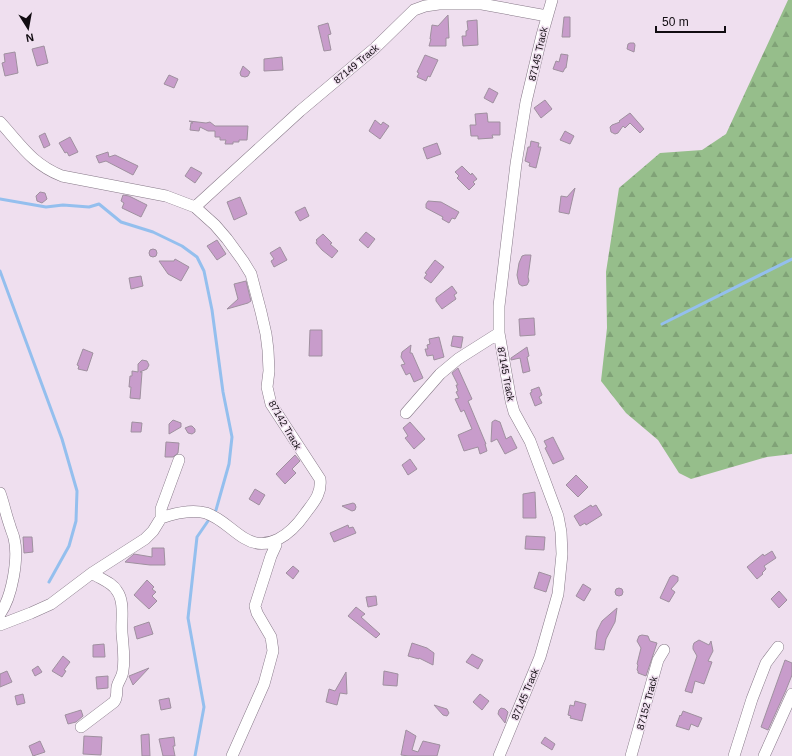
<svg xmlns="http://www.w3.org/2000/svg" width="792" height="756" font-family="Arial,sans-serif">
<defs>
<pattern id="forest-firs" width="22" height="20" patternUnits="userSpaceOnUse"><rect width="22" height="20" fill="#96be8b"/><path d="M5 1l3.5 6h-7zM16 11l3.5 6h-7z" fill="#80a277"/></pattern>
</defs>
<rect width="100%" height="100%" fill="#efdfef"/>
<!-- forest -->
<path fill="url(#forest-firs)" d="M788 0H792V454L767 457 691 479 679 473 658 440 626 413 601 381 607 328 606 272 619 188 660 153 702 150 726 134Z"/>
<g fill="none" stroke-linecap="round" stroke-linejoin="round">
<!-- stream -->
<path stroke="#94bfee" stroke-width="3" d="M0 199 46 207 63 205 89 207 99 204 121 222 153 232 182 246 197 257 204 271 212 310 223 392 232 437 229 464 216 510
M0 271 62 439 77 491 76 521 69 546 49 582
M662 324 792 259
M195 756 204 707 188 618 197 537 208 521"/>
</g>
<!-- building -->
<path fill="#c89ccb" stroke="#9f909f" d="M448 15 449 38H446V46H429L431 39H430L432 25 438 26Z
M564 17H570V37H562Z
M477 20 478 45 463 46 462 36H466V31L468 30 467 21Z
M328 23 331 34 328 35 331 50 324 51 318 26Z
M630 43H634L635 45 634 52 627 49 628 44Z
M44 46 48 63 37 66 32 49Z
M15 52 18 73 5 76 2 63 5 62 4 54Z
M561 54 568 55 566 68H565L563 72 553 69 556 61 559 62Z
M425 55 438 60 430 77 428 76 426 81 417 77 419 73 417 72Z
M282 57 283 70 264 71V59Z
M243 66 250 72 248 76 245 77 241 76 240 73Z
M169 75 178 79 174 88 164 84Z
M489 88 498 93 493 103 484 98Z
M545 100 552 109 541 118 534 108Z
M487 113 488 122H500V135H492L493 138 478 139V136H471L470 125H476L475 114Z
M630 113 644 129 640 133 630 123 625 128 623 126 618 133 615 134 611 132 610 127 612 125 620 122 619 121Z
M375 120 381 125 383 122 389 126 380 139 369 131Z
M189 121 206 123 210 122 215 126H248L247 140H239V142H233V144H225L226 140H220V137H215V131H208L200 127 199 131 190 130 191 123H193Z
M565 131 574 136 570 144 560 140Z
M45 133 50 145 44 148 39 136Z
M70 137 78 152 69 156 67 152 65 153 59 143Z
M531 141 539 143 538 147H541L536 168 529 166 530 163 525 161 528 147H530Z
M437 143 441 154 427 159 423 148Z
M108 152 109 157 115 155 138 166 133 175 106 161 99 163 96 156Z
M462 166 471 175 472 173 477 179 473 182 475 184 469 190 457 178 459 176 455 172Z
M191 167 202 173 195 183 185 176Z
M575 188 569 214 559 212 561 196 567 197Z
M40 192 45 193 47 199 42 203 37 201 36 196Z
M123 195 129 196 147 205 141 217 122 208 124 203 121 201Z
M240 197 247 214 234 220 227 202Z
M428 201 441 202 459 212 455 219 452 218 449 223 442 219 443 217 426 208V204Z
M305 207 309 216 300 221 295 212Z
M366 232 375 239 368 248 359 240Z
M323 234 332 243 330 244 338 251 332 258 322 250 316 243 317 241 316 240Z
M217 240 226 254 217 260 207 246Z
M280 247 287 260 274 267 271 261 274 259 270 253Z
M149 253a4 4 0 1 1 8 0a4 4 0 1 1-8 0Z
M525 255H531L528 277 529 281 527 285 522 286 519 284 517 275 519 263 522 256Z
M175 259 189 267 181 281 168 274 159 261H174Z
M435 260 444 267 431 283 424 278 427 274 425 273Z
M141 276 143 286 131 289 129 278Z
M246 281 251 301 248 303 227 309 238 299 234 284Z
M452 286 457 293 454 295 456 299 442 309 436 301V298Z
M534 318 535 335 520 336 519 319Z
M310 330H322V356H309Z
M453 336 463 337 461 348 451 346Z
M439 337 444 357 434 360 433 355 427 356 425 349H428L427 345 430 344 429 339Z
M411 345 410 353H412L423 378 414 382 410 373 406 375 401 365 405 364 401 357 402 352Z
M527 347 529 356 527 357 530 371 523 373 520 358 511 360V358Z
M83 349 93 353 87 371 78 369 79 366 77 365Z
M142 360 147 361 149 365 147 369 140 372H142L140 399 130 398 131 387H129L130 376H132V371L138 372V364Z
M458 368 472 399 468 401 486 444H485L487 451 480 454 478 447 464 451 458 435 472 429 464 410 461 412 455 399 459 398 456 392 458 391 456 385H458L452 373Z
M539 387 542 395 539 397 542 403 535 406 530 393 532 392 531 390Z
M173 420 181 423V427L169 434V424Z
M495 420 500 422 506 439 511 436 517 448 505 454 497 439 491 442 492 422Z
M132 422 142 423 141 432H131Z
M410 422 425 439 414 449 405 438 408 436 403 428Z
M190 426H192L195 429V432L192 434 188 433 185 428Z
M553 437 564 459 553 464 545 448 547 447 544 441Z
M166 442 179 443 178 453 173 457H165Z
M295 455 300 461 292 469 296 473 285 484 276 474Z
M410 459 417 469 408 475 402 465Z
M576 475 588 487 578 497 566 485Z
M255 489 265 495 259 505 249 499Z
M535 492 536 518H523V494Z
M353 503 355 504 356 507 355 510 352 511 342 506Z
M591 505 592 507 596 505 602 515 586 525 585 523 580 526 574 516Z
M348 525 349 528 353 527 356 533 334 542 330 533Z
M526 536 545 537 544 550 525 549Z
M23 537H32L33 552 24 553Z
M152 548H164L165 565H150L125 562 134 554 152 557Z
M772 551 776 558 764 566 766 569 762 573 763 574 757 579 747 567 763 554 764 556Z
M293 566 299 571 293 579 286 573Z
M539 572 551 576 546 592 534 588Z
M673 575 678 577V581L671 589 675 592 669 602 660 598 670 577Z
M147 580 154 587 152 589 156 592 152 596 157 601 149 609 134 595Z
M583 584 591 589 584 601 576 596Z
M615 592a4 4 0 1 1 8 0a4 4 0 1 1-8 0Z
M779 591 787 600 779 608 771 599Z
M376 596 377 605 368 607 366 597Z
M356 607 365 614 361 617 380 634 376 638 348 616Z
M617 608 615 622 606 639 604 650 595 649 597 631 602 621Z
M149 622 153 634 137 639 134 627Z
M642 635 648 636 650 641 657 643 646 676 638 673V671L637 670 638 665 637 664 641 648 637 641 639 636Z
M699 640 709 645 711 641 713 651 708 661 712 662 704 684 695 681 692 693 685 691 697 656 693 649V646L694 643Z
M412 643 427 648 434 653 433 665 419 658V659L408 656Z
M104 644 105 657H93V645Z
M472 654 483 660 478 669 466 662Z
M63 656 70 662 64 670 66 671 62 677 52 671Z
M785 660 792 663V675L786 690 768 730 761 727Z
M38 666 42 672 35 676 32 670Z
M149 668 133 685 129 676Z
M7 671 12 682 0 687V674Z
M384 671 398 674 397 686 383 685Z
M346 672 347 694 340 693 337 705 326 702 329 689 335 691Z
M108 676V688L97 689 96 677Z
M23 694 25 703 17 705 15 696Z
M480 694 489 701 482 710 473 702Z
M169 698 171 708 161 710 159 700Z
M575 701 586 704 582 721 570 718 571 716 568 715 570 705 574 706Z
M434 705 447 709 449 713 447 716 443 715Z
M501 708 505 709 508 712 505 723 498 714 499 710Z
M81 710 83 716 76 722 68 724 65 715Z
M683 711 702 718 698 727 691 724 689 730 676 726 680 715 681 716Z
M406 730 416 736 412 750 418 752 423 741 440 745 437 756H409L401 755Z
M149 734 150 756H142L141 735Z
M84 736 102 737 101 755 83 754Z
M174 737 175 746H173L175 756H163L159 739Z
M545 737 555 744 552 750 541 743Z
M40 741 45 752 33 756 29 746Z"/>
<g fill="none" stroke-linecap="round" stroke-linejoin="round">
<!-- minor casing -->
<g stroke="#867887" stroke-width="12">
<path id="minor" d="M0 122C21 145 32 164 62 176L166 196 195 207 215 225 227 239 243 261 251 274 261 312 266 334 268 350 269 371 267 387 271 404 320 479C322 494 313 503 305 514 291 534 268 553 244 538 231 530 221 518 206 513 191 509 175 513 161 518L153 531 145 539 92 573 51 604 31 613 0 625
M195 207 300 111 375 48 414 10 425 6 439 4H482L547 16
M406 413 440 374 458 359 499 333
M0 493C4 504 6 515 10 526 11 530 13 534 14 538 19 558 12 597 0 614
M161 518V509L179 460
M81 727 114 702C118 697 116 693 117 687 118 681 123 677 123 670 125 658 123 646 122 633 121 620 125 602 117 591 112 582 100 579 92 573
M232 756 264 684 273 651 271 637 257 613 255 606 271 556 276 545V541
M499 756 540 657 558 594 562 554 561 532 558 516 530 441 514 412 511 401 499 333V306L516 164 526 102 542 35 552 0
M631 756 658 660 664 650
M734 756 752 699 766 663 778 647
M764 756 792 694"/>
</g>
<!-- minor -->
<use href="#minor" stroke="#fff" stroke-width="11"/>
</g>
<g text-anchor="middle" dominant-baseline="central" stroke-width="3" stroke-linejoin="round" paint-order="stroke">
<!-- street labels -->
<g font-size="10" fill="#110c11" stroke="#efdfef">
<text transform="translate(538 54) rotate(-77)">87145 Track</text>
<text transform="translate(356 64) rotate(-40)">87149 Track</text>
<text transform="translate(506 374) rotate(79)">87145 Track</text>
<text transform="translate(285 425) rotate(60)">87142 Track</text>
<text transform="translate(525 694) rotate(-67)">87145 Track</text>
<text transform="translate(647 703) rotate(-75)">87152 Track</text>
</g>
</g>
<!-- north arrow -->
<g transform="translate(28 28) rotate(169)" stroke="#efdfef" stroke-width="3" paint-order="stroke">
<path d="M0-3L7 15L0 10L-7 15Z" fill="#110c11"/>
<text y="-6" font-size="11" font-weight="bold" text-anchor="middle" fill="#110c11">N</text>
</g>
<!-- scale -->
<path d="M656 26v6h69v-6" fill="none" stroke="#110c11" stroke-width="2"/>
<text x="662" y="26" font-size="12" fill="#110c11" stroke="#efdfef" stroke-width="3" paint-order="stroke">50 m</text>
</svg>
